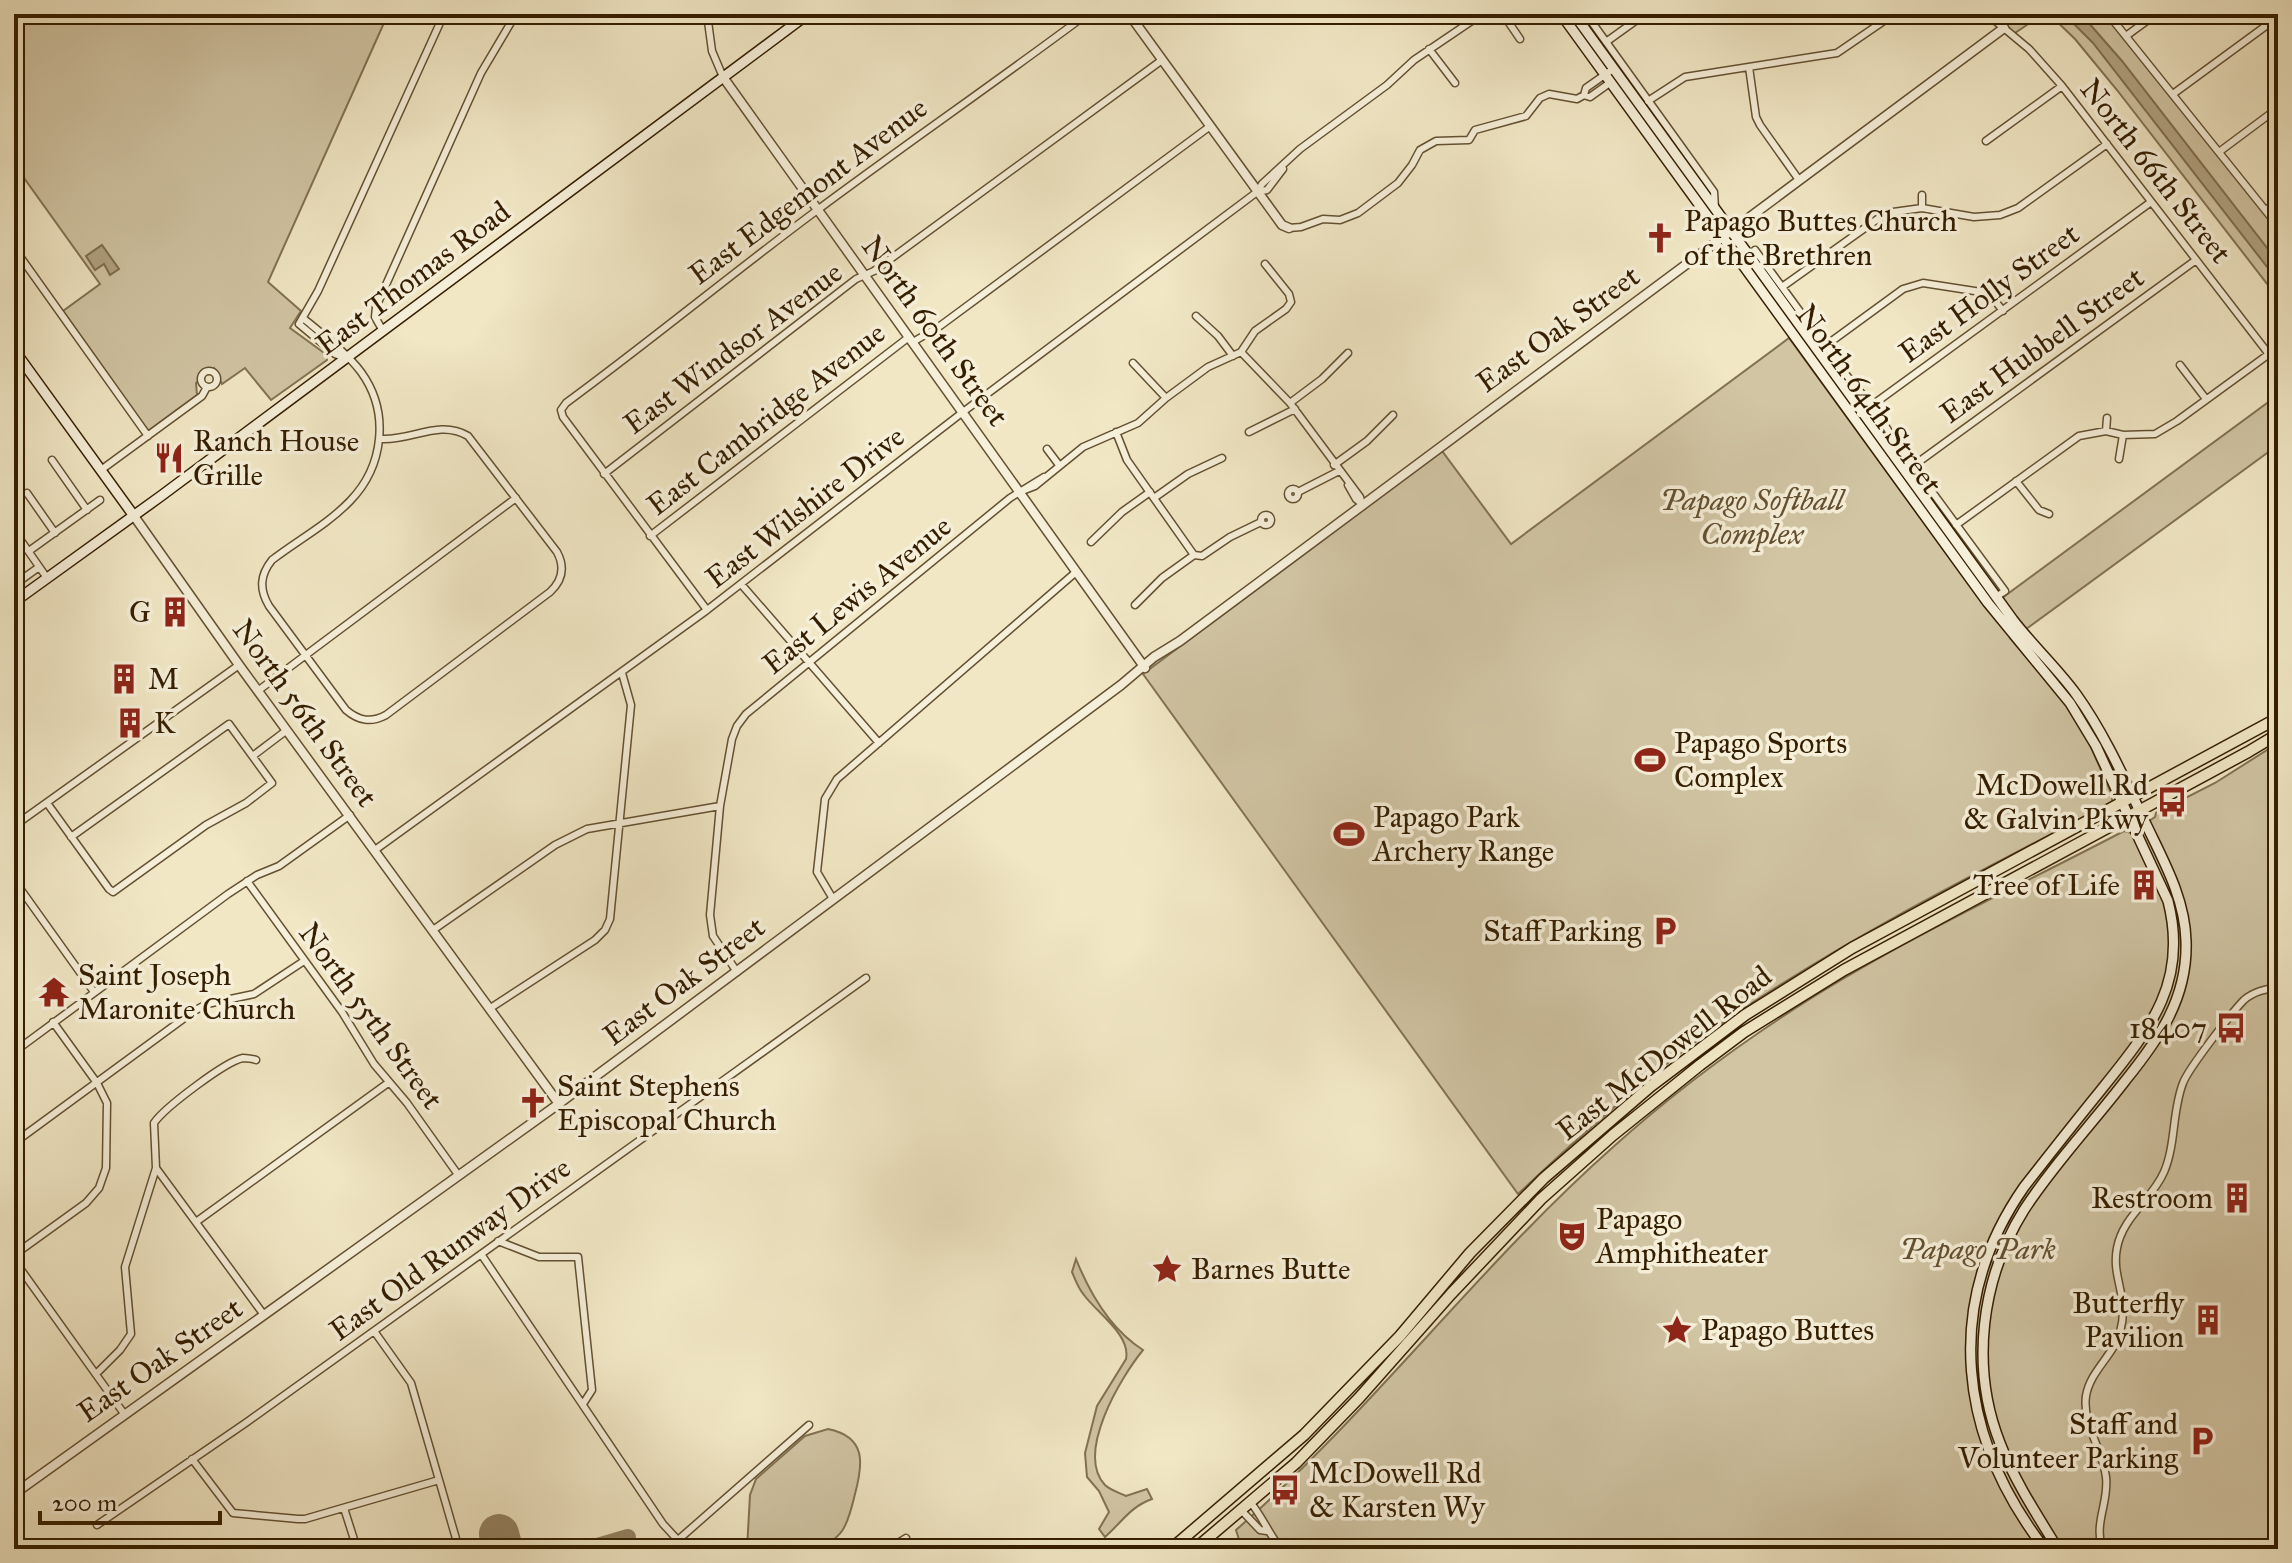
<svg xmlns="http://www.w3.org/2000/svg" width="2292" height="1563" font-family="'IM FELL Great Primer',serif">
<rect width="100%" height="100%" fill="#f1e7c5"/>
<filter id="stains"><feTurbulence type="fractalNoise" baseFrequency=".0025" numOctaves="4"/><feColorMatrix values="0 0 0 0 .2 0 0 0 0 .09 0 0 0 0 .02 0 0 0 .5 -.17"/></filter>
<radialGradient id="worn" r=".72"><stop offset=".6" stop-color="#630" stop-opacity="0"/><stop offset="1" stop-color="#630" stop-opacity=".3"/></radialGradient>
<!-- green -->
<path fill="#d1c5a4" stroke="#827252" stroke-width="2" d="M14 14H388L268 282 301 311 290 328 327 355V360L271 400 245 368 222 384 214 368 196 383 197 395 148 431 63 311 100 284 14 164Z
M2004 14H2043L2012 35 1995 21Z
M2049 14H2108L2278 226V298L2117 90 2075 39Z
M1789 338 1987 609 2278 395V445L2029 627 2010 638 2069 708 2086 736 2112 795V803C1976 873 1838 942 1712 1030 1643 1079 1580 1136 1518 1194L1143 674 1442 451 1511 544Z
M2278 743V1549H1242L1236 1530C1372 1411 1478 1267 1612 1148 1673 1093 1740 1043 1810 999 1910 936 2019 886 2124 831L2131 833 2155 817 2156 813 2215 783Z
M1076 1259C1090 1294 1110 1329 1143 1350 1121 1377 1075 1453 1105 1485 1110 1490 1120 1493 1126 1496L1147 1489 1152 1499C1130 1507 1123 1521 1105 1537L1099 1529 1109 1512 1099 1491 1087 1477 1085 1453 1097 1406 1126 1359C1131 1335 1097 1313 1084 1295 1078 1288 1075 1279 1072 1272Z
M828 1429C867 1437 863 1464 855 1494 852 1506 849 1521 842 1531 837 1538 829 1543 823 1549H747L750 1495 756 1479 805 1436Z"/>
<!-- water -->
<path fill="#b1a382" stroke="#7f6e4e" stroke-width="2" d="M2064 14H2081L2122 61 2278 262V281L2093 43Z
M102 245 119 269 110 275 104 264 95 270 86 256Z"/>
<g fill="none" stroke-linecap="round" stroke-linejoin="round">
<!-- taxiway -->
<path stroke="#928262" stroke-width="16" d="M587 1549 628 1537"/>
<!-- runway -->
<path stroke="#928262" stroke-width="40" d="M499 1534 503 1549"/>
<!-- minor casing -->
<g stroke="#635031" stroke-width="9">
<path id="minor" d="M707 14 712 51 723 77
M1503 14 1520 39
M1586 14 1714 192 1715 208
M1987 14 2029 49 2062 86 2278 366
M2108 14 2278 226
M2126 36 2156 14
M1606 42 1645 14
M1429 49 1455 83
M1749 67 1756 117 1760 125 1799 180
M2173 94 2278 17
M1584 95 1590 97 1611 82
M1648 101 1685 77 1837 53 1894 14
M1986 141 2062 86
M2219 152 2278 108
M1257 192 1267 190 1283 169
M1922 208V195
M2266 210 2278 201
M1289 228 1301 227 1323 219 1340 220 1358 213 1398 183 1412 165 1420 150 1436 141 1469 140 1475 130 1526 116 1540 98 1549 94 1577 99 1584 95 1586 88 1613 69
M14 248 148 436
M1755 250 1847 376 1877 412 1894 440 2005 591 1996 597
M1782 287 1886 213 1922 208 1974 217 2000 215 2018 208 2107 144
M1196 316 1218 336 1233 356
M303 318C321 333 347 353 361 372 390 412 384 466 350 501 328 524 298 540 272 560 260 575 259 589 269 606L346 710C359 721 371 723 386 715L550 592C563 580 565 567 557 552L468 436C439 419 412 441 381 439
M383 331 375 317 376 307 481 73 516 14
M913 342 940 326 1209 127
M1825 346 1903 289 1923 283 1981 292 1992 297 2003 311
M1241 352 1290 403 1360 497 1362 504
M345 358 335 354 299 324 318 291 444 14
M1133 363 1166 398
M2180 365 2206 399
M201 379a8 8 0 1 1 16 0a8 8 0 1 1-16 0Z
M14 375 26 366
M1290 403 1322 379 1348 353
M1860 414 2151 202
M2106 431 2107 418
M1116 432 1127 460 1194 555
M1249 432 1295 409
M1047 449 1059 465
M2119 459 2123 435
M52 460 87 510
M1334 465 1367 441 1393 415
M1913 466 2196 260
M101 470 202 396 207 387
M604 474 856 279 874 271 1162 60
M2016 481 2039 510 2049 514
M1348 485 1356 499 1362 504
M1288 494a5 5 0 1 1 10 0a5 5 0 1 1-10 0Z
M1022 491 1035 486 1083 447 1138 423 1166 398 1208 367 1241 352 1255 331 1286 309 1291 302 1289 294 1265 264
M1298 492 1339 471
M27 493 55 533
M1154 498 1188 474 1222 458
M1261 520a5 5 0 1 1 10 0a5 5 0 1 1-10 0Z
M1956 525 2079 436 2106 431 2123 435 2155 434 2177 421 2269 354
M15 532 47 578
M650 536 909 337
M1091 542 1122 512 1150 492
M29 551 100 500
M741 584 879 743
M14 585 39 567
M1135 605 1162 578 1194 555 1202 556 1230 537 1261 522
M707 610 563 417 561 410 566 403C649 342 729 276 812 214 903 146 996 82 1087 14
M259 690 516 498
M254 755 287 730
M47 803 109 889 113 892 206 825 246 803 272 783 229 724 71 837
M14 826 239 665
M375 850 707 610 963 412 1257 192 1262 184 1300 149 1387 85 1414 60 1482 14
M14 880 94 992
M247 881 342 1012 374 1064 407 1103 459 1176
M833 899 817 872 825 799 837 779 1076 572
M433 930 555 845 587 829 720 806
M737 972 713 936 710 915 720 806 732 739 737 726 746 714 1010 498 1044 477
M489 1009 595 940 605 930 610 919 631 705 622 673
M14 1052 228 894 257 875 279 866 350 815
M14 1143 194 1011 207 1004 254 994 304 961
M156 1168 264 1315
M196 1222 388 1083
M498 1241 539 1257H578L592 1390 583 1404
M481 1254 663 1524 686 1549
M14 1255 86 1203 99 1188 106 1168 107 1103 97 1083 53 1022
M14 1260 125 1415
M374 1331 411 1383 459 1549
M96 1374 120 1350 131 1334 125 1267 156 1168 154 1123C164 1108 226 1061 243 1058 246 1058 254 1059 256 1060
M192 1459 233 1513 298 1519H305L439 1480
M1251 1503C1263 1518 1269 1534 1281 1549
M344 1508 357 1549
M1242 1511 1260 1530 1267 1531
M97 1525 247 1422 866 978
M678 1540 809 1425
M888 1549 906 1538
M2102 1549C2094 1521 2109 1503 2106 1477 2103 1450 2082 1424 2086 1396 2090 1371 2114 1355 2120 1332 2130 1297 2111 1278 2117 1248 2123 1216 2152 1200 2164 1172 2176 1144 2172 1111 2183 1083 2188 1069 2233 1011 2244 1000 2253 992 2267 988 2278 988"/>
</g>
<!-- tertiary casing -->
<g stroke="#635031" stroke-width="11">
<path id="tertiary" d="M1129 14 1282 225 1289 228
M723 77 1145 668
M134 516 239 665 559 1104
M14 1494 553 1108 1121 685 1154 657 1180 641 2004 28"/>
</g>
<!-- secondary casing -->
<g stroke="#341e00" stroke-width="12">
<path id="secondary" d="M1561 14 1988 603 2070 703 2096 746 2168 901C2189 983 2149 1030 2101 1090 2075 1122 2049 1155 2024 1187 1942 1305 1959 1438 2045 1549
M1574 14 2013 620C2033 646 2057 668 2076 694 2104 733 2124 778 2145 822 2163 860 2185 898 2186 941 2188 998 2159 1039 2125 1081 2092 1124 2053 1165 2024 1210 1981 1279 1970 1367 2000 1443 2014 1480 2037 1515 2058 1549
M14 350 134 516
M14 602 161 496 808 14"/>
</g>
<!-- primary casing -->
<g stroke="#341e00" stroke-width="13">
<path id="primary" d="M1171 1549 1304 1435 1400 1336 1470 1253 1544 1178 1651 1086 1745 1015 1852 948 2278 718
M1195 1549 1296 1463 1359 1398 1451 1294 1541 1199 1613 1135 1700 1065 1744 1032 1844 970 2248 752 2278 734"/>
</g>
<!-- minor -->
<use href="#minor" stroke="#f6efd9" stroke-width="6"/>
<!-- tertiary -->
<use href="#tertiary" stroke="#f6efd9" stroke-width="8"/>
<!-- secondary -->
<use href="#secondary" stroke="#f6efd9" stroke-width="9"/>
<!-- primary -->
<use href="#primary" stroke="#f1e7c5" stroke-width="10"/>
</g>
<!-- icons -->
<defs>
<g id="church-bare" transform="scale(2.4)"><path d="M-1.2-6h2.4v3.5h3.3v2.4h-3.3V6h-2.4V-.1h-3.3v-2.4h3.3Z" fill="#8f2418" stroke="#f6efd9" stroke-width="2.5" paint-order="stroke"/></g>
<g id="restaurant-bare" transform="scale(2.4)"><path d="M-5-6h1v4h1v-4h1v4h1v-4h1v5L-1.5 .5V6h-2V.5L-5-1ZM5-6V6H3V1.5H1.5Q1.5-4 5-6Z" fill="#8f2418" stroke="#f6efd9" stroke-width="2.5" paint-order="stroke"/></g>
<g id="building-bare" transform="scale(2.4)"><path d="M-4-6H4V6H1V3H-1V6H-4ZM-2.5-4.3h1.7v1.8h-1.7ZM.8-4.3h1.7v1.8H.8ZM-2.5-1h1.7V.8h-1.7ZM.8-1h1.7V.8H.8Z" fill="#8f2418" stroke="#f6efd9" stroke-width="2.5" paint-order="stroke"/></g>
<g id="stadium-bare" transform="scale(2.4)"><path d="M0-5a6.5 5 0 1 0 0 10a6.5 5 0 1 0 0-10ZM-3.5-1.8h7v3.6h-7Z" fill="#8f2418" stroke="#f6efd9" stroke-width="2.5" paint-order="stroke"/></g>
<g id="bus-bare" transform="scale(2.4)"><path d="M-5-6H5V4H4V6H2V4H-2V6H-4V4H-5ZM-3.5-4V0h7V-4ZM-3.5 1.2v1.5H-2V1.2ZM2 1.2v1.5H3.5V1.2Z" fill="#8f2418" stroke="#f6efd9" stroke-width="2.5" paint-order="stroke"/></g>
<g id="parking-bare" transform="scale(2.4)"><path d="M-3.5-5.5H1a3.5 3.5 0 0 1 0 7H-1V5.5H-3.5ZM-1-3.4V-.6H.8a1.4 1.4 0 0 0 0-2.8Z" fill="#8f2418" stroke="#f6efd9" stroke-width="2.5" paint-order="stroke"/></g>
<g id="temple-bare" transform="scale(2.4)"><path d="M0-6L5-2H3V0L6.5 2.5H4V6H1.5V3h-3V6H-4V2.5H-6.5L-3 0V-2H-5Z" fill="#8f2418" stroke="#f6efd9" stroke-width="2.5" paint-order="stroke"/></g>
<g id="theatre-bare" transform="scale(2.4)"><path d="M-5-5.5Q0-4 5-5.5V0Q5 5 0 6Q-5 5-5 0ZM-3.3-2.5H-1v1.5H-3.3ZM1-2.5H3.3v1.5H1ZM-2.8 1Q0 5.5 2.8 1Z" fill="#8f2418" stroke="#f6efd9" stroke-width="2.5" paint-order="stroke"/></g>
<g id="sight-bare" transform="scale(2.4)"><path d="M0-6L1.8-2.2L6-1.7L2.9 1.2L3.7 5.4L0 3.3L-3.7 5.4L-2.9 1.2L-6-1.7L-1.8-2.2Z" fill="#8f2418" stroke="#f6efd9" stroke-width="2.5" paint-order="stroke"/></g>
</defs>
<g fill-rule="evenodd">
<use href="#church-bare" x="1660" y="238"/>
<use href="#restaurant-bare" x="169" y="458"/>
<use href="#building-bare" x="175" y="612"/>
<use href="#building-bare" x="124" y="679"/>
<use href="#building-bare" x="130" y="723"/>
<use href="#stadium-bare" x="1650" y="760"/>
<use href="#bus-bare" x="2172" y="802"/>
<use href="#stadium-bare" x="1349" y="834"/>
<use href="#building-bare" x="2144" y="885"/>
<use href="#parking-bare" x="1665" y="931"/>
<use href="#temple-bare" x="54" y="992"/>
<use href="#bus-bare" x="2231" y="1028"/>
<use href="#church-bare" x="533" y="1103"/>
<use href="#building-bare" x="2237" y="1198"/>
<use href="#theatre-bare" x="1572" y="1236"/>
<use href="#sight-bare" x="1167" y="1269"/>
<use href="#building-bare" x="2208" y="1320"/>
<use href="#sight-bare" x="1677" y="1330"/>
<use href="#parking-bare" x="2202" y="1441"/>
<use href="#bus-bare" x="1285" y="1490"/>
</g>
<g text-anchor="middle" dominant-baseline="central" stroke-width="7" stroke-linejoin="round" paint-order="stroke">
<!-- street labels -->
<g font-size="30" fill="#341e00" stroke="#f6efd9">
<text transform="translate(2156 171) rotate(52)">North 66th Street</text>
<text transform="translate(808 191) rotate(-37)">East Edgemont Avenue</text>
<text transform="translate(413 278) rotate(-37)">East Thomas Road</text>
<text transform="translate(1989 293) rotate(-36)">East Holly Street</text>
<text transform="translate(1558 329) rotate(-36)">East Oak Street</text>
<text transform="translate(935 331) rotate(54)">North 60th Street</text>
<text transform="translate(2042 345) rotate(-36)">East Hubbell Street</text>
<text transform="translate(733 348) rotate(-37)">East Windsor Avenue</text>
<text transform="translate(1869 399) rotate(54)">North 64th Street</text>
<text transform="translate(766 419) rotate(-38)">East Cambridge Avenue</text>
<text transform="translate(805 507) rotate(-38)">East Wilshire Drive</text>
<text transform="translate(857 595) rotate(-39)">East Lewis Avenue</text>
<text transform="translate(305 713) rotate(54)">North 56th Street</text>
<text transform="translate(684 981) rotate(-37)">East Oak Street</text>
<text transform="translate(371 1016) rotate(54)">North 55th Street</text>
<text transform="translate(1664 1053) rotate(-38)">East McDowell Road</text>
<text transform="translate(450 1249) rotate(-36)">East Old Runway Drive</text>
<text transform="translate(160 1360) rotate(-35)">East Oak Street</text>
</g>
<!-- poi labels -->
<g font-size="30" fill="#341e00" stroke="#f6efd9" text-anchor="start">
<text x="1684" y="221">Papago Buttes Church<tspan x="1684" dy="34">of the Brethren</tspan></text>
<text x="193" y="441">Ranch House<tspan x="193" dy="34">Grille</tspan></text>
<text x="151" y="612" text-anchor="end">G</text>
<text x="148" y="679">M</text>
<text x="154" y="723">K</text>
<text x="1674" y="743">Papago Sports<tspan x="1674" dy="34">Complex</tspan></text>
<text x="2148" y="785" text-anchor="end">McDowell Rd<tspan x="2148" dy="34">&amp; Galvin Pkwy</tspan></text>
<text x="1373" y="817">Papago Park<tspan x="1373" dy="34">Archery Range</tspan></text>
<text x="2120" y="885" text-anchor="end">Tree of Life</text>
<text x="1641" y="931" text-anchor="end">Staff Parking</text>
<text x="78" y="975">Saint Joseph<tspan x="78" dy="34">Maronite Church</tspan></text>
<text x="2207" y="1028" text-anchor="end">18407</text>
<text x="557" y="1086">Saint Stephens<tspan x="557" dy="34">Episcopal Church</tspan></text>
<text x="2213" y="1198" text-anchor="end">Restroom</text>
<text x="1596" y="1219">Papago<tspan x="1596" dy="34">Amphitheater</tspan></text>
<text x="1191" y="1269">Barnes Butte</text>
<text x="2184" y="1303" text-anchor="end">Butterfly<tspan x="2184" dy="34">Pavilion</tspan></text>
<text x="1701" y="1330">Papago Buttes</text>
<text x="2178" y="1424" text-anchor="end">Staff and<tspan x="2178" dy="34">Volunteer Parking</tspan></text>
<text x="1309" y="1473">McDowell Rd<tspan x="1309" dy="34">&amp; Karsten Wy</tspan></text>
</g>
<!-- park labels -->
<g font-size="30" font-style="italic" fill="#635031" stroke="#f6efd9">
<text x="1752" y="500">Papago Softball<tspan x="1752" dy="34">Complex</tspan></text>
<text x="1978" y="1249">Papago Park</text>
</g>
</g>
<!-- margin -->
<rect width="2292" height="1563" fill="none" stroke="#f1e7c5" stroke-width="48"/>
<rect x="16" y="16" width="2260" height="1531" fill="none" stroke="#341e00" stroke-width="4"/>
<rect x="24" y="24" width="2244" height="1515" fill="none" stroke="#341e00" stroke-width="2"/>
<!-- scale -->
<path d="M40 1511v12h180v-12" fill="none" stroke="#341e00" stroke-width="4"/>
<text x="52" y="1511" font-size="24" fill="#341e00" stroke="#f6efd9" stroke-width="6" paint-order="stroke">200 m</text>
<rect width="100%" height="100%" filter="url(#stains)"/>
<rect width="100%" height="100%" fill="url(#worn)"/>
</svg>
